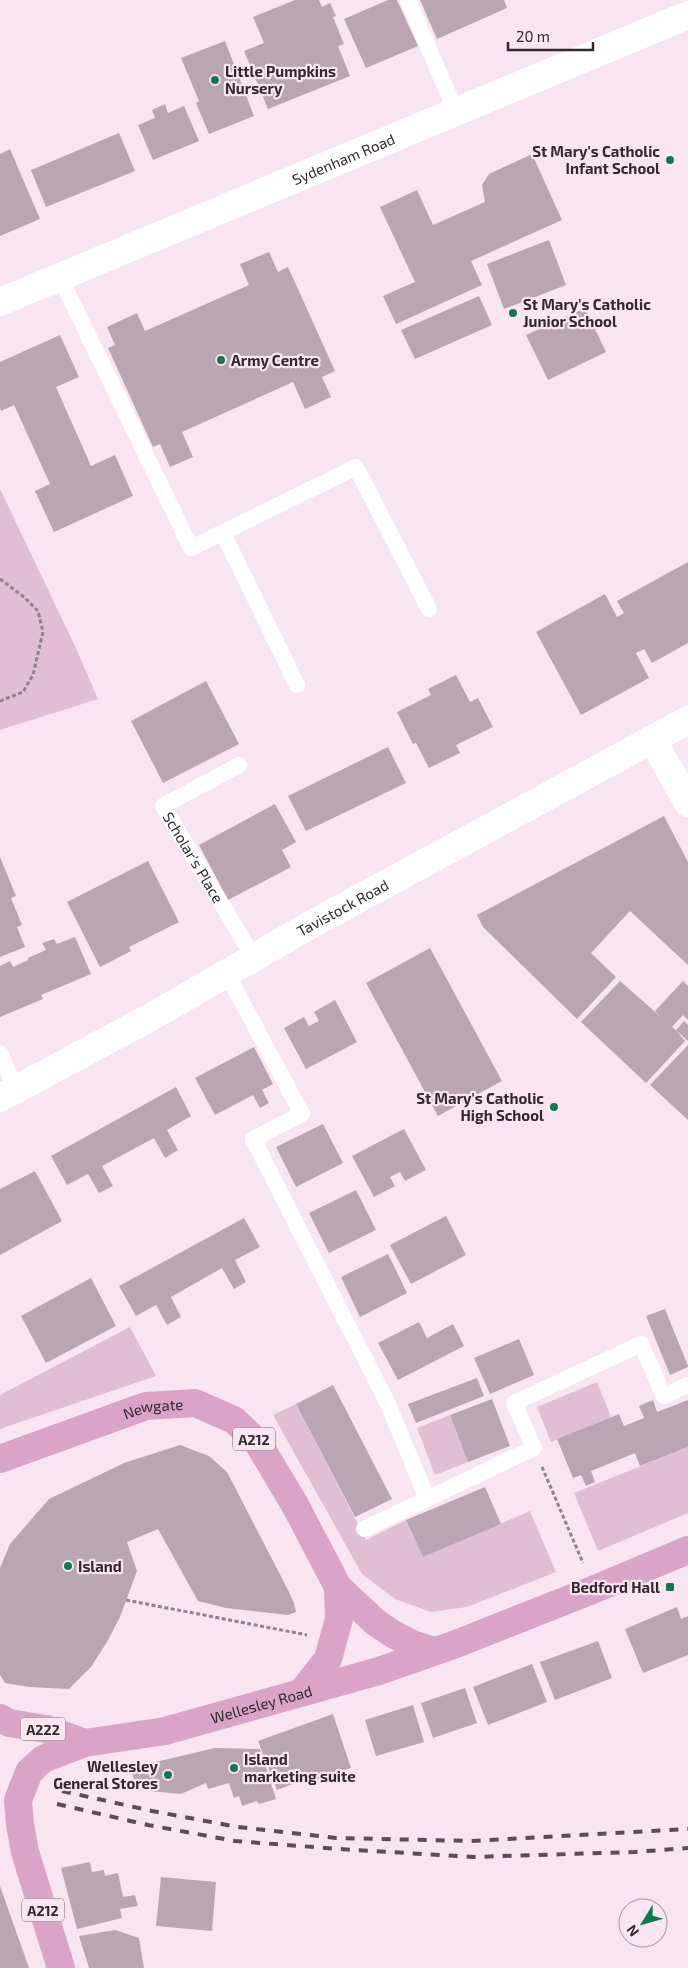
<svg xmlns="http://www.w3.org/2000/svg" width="688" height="1968" font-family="'Exo 2',sans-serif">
<rect width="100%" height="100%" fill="#f9e5f1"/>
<!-- green -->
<path fill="#e1bed4" d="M0 489 75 646 98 699 0 730Z
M130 1327 156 1376 0 1429V1395Z
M597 1382 611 1417 551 1442 537 1407Z
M296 1404 366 1540 406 1520 423 1557 530 1511 556 1572 467 1607 431 1612 395 1599 362 1574 273 1415Z
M450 1415 468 1462 435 1475 417 1428Z
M688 1447V1513L598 1551 574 1493Z"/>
<!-- building -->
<path fill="#b9a6b2" d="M295 0H319L322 7 330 3 336 16 333 17 344 44 338 46 350 76 268 109 244 51 264 43 253 17Z
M388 0H397L418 46 366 68 344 19Z
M420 0H504L507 8 437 39Z
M225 41 254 116 209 134 196 103 199 101 181 58Z
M165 104 168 113 184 106 199 141 153 160 138 125 155 118 152 110Z
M119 133 135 171 46 207 31 170Z
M10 149 40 219 0 236V154Z
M532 154 562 220 471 261 482 285 396 324 383 296 415 282 380 207 417 190 433 225 485 202 482 185 489 174Z
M549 240 566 285 504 309 487 264Z
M269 252 278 272 288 267 335 371 322 377 331 397 305 409 293 382 182 432 193 457 170 467 160 444 153 447 108 348 115 345 107 327 137 313 145 331 249 285 240 264Z
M479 296 492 325 415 359 401 330Z
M585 308 606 352 548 380 526 335Z
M60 335 79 377 56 387 91 466 115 455 133 496 54 532 35 491 50 484 14 405 1 411 0 408V362Z
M688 562V643L652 663 644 649 636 653 649 678 581 715 536 632 605 594 617 617 624 613 617 601Z
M456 675 470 702 478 698 493 727 456 745 460 753 429 768 416 743 413 744 397 712 431 695 428 689Z
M206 681 239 744 163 783 131 721Z
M388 747 406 783 306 831 288 796Z
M275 804 296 842 282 850 291 867 228 900 199 845Z
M664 816 688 862V965L630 911 591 953 616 977 577 1019 483 927 477 915Z
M0 857 16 896 11 898 22 925 17 927 25 947 0 957Z
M148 861 179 922 129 947 131 951 100 967 67 902Z
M75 937 91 974 41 995 43 999 0 1017V966L10 961 13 967 28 960V958L46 950 42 943 54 939 57 944Z
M430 948 502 1081 438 1116 366 983Z
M620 981 662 1018 655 1011 683 981 688 986V1020L683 1015 672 1027 676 1030 684 1021 688 1025V1041L676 1030 685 1041 646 1083 581 1022Z
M335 1000 357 1042 306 1069 284 1028 304 1017 309 1026 319 1021 314 1012Z
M688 1045V1120L650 1085Z
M254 1047 273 1084 262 1090 269 1103 260 1108 253 1095 215 1115 195 1078Z
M176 1087 191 1116 167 1130 178 1150 165 1158 154 1138 102 1166 113 1186 99 1193 88 1174 67 1185 51 1156Z
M323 1124 343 1163 296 1187 276 1147Z
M404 1129 426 1170 405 1181 400 1172 390 1177 395 1186 374 1197 352 1156Z
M35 1171 62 1221 0 1255V1189Z
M356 1190 376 1230 329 1253 309 1213Z
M446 1216 466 1255 411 1284 390 1245Z
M244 1218 260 1247 235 1260 246 1282 234 1289 222 1268 171 1297 181 1317 167 1325 156 1305 136 1316 119 1286Z
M388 1254 407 1293 360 1317 341 1277Z
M91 1278 116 1326 46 1363 21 1316Z
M665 1309 688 1366V1367L670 1375 646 1316Z
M419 1322 427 1338 453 1324 464 1346 398 1380 378 1343Z
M519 1339 534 1375 490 1394 474 1358Z
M477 1378 484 1396 416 1423 408 1404Z
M333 1385 392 1499 355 1517 296 1404Z
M492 1399 510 1446 468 1462 450 1415Z
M653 1400 657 1412 688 1400V1447L640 1466 635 1453 591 1471 595 1482 586 1486 581 1475 573 1478 557 1439 619 1414 624 1426 644 1418 639 1406Z
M180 1445 209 1456 227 1472 288 1590 294 1603 296 1612 288 1615 279 1614 226 1608 198 1601 158 1529 127 1542 137 1571 120 1617 107 1642 91 1667 69 1689 29 1687 5 1683 0 1675V1568L10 1544 49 1499 124 1463Z
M485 1487 501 1524 423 1557 406 1520Z
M677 1607 681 1619 688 1616V1655L643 1673 625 1629Z
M598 1641 612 1678 555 1700 540 1662Z
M532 1664 547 1702 488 1725 473 1687Z
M465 1688 477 1723 433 1738 421 1703Z
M413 1705 424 1742 376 1756 365 1720Z
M333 1714 351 1768 312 1782 310 1777 277 1790 258 1741Z
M215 1748 260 1749 276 1799 259 1804 257 1801 242 1806 239 1796 234 1798 229 1783 208 1789 206 1783 181 1794 138 1790 130 1768Z
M90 1862 92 1872 104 1870 105 1876 118 1873 123 1897 135 1895 138 1906 120 1909 122 1918 77 1929 61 1868Z
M161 1877 216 1882 212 1931 156 1926Z
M0 1886 29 1968H0Z
M115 1930 139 1938 144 1968H89L79 1936Z"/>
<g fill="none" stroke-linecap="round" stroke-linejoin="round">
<!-- path -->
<path stroke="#90828a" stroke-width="3" stroke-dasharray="4 2.5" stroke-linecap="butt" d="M0 579 24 597 38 611 43 632 33 675 23 692 0 701
M542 1467 583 1563
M126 1600 307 1635"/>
<!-- lane -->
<g stroke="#fff" stroke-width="16">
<path d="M408 0 456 112"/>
<path d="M60 277 191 548 356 467 429 609"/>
<path d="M223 533 297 685"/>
<path id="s1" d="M239 765 163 806 254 958"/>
<path d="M227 974 302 1114 253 1139 388 1404 427 1498"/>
<path d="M0 1053 16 1090"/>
<path d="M364 1529 534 1448 514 1403 641 1344 664 1396 688 1385"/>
</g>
<!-- street -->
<g stroke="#fff" stroke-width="28">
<path id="s2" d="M0 302 688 15"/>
<path d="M652 739 688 803"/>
<path id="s3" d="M0 1098 151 1017 312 924 688 720"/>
</g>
<!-- primary -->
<g stroke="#d9a4c8" stroke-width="28">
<path id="s4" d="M0 1459 146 1406 195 1403 234 1420 258 1443 295 1505 338 1587 375 1622 393 1634 412 1644 434 1651"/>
<path d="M302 1692 328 1659 339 1619 338 1587"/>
<path d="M0 1718 9 1723 46 1729 85 1743"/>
<path id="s5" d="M61 1968 25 1852 20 1824 18 1800 29 1772 43 1759 85 1743 165 1731 379 1671 456 1644 595 1589 688 1550"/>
</g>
<!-- rail -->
<path stroke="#584e54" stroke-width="4" stroke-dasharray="9 9" stroke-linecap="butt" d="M62 1791 152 1811 238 1827 336 1838 472 1841 688 1829
M57 1804 148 1825 235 1841 339 1849 473 1857 634 1852 688 1848"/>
</g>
<!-- markers -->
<g fill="#12774f" stroke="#f9e5f1" stroke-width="2">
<circle cx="215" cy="80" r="5"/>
<circle cx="670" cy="160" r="5"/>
<circle cx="513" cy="313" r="5"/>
<circle cx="221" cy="360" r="5"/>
<circle cx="554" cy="1107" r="5"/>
<circle cx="68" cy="1566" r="5"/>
<rect x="665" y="1582" width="10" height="10" rx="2.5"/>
<circle cx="234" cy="1768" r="5"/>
<circle cx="168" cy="1775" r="5"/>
</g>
<g text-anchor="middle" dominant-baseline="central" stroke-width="4.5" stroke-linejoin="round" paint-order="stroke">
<!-- shield labels -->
<g fill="#f9e5f1" stroke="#6d6168" stroke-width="1">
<rect x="233" y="1427.5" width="42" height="23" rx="4"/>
<rect x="20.5" y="1717.5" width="45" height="23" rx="4"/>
<rect x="22" y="1898.5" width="42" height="23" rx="4"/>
</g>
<g font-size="14" font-weight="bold" fill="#31292e">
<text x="254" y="1439">A212</text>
<text x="43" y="1729">A222</text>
<text x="43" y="1910">A212</text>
</g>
<!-- poi labels -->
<g font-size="15" font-weight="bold" fill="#31292e" stroke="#f9e5f1" text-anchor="start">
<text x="225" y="71">Little Pumpkins<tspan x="225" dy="17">Nursery</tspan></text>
<text x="660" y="151" text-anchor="end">St Mary's Catholic<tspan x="660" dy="17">Infant School</tspan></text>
<text x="523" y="304">St Mary's Catholic<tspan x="523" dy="17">Junior School</tspan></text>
<text x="231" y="360">Army Centre</text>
<text x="544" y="1098" text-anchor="end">St Mary's Catholic<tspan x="544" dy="17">High School</tspan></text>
<text x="78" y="1566">Island</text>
<text x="660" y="1587" text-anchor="end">Bedford Hall</text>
<text x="244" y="1759">Island<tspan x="244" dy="17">marketing suite</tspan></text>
<text x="158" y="1766" text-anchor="end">Wellesley<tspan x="158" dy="17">General Stores</tspan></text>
</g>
<!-- street labels -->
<g font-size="15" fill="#31292e" stroke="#f9e5f1">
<text stroke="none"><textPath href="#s2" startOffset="372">Sydenham Road</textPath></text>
<text stroke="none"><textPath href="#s1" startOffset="146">Scholar's Place</textPath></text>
<text stroke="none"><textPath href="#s3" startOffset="392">Tavistock Road</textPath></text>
<text stroke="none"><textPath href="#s4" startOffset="162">Newgate</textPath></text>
<text stroke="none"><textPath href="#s5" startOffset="449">Wellesley Road</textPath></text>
</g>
</g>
<!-- north arrow -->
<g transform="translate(643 1923) rotate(233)"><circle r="24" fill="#f9e5f1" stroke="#a99aa3"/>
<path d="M0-4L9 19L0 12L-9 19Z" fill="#12774f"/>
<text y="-8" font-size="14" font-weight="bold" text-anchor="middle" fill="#31292e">N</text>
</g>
<!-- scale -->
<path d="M508 42v8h85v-8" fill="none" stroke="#31292e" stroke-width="2.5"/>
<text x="516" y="42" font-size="15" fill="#31292e" stroke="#f9e5f1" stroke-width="4" paint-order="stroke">20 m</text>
</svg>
